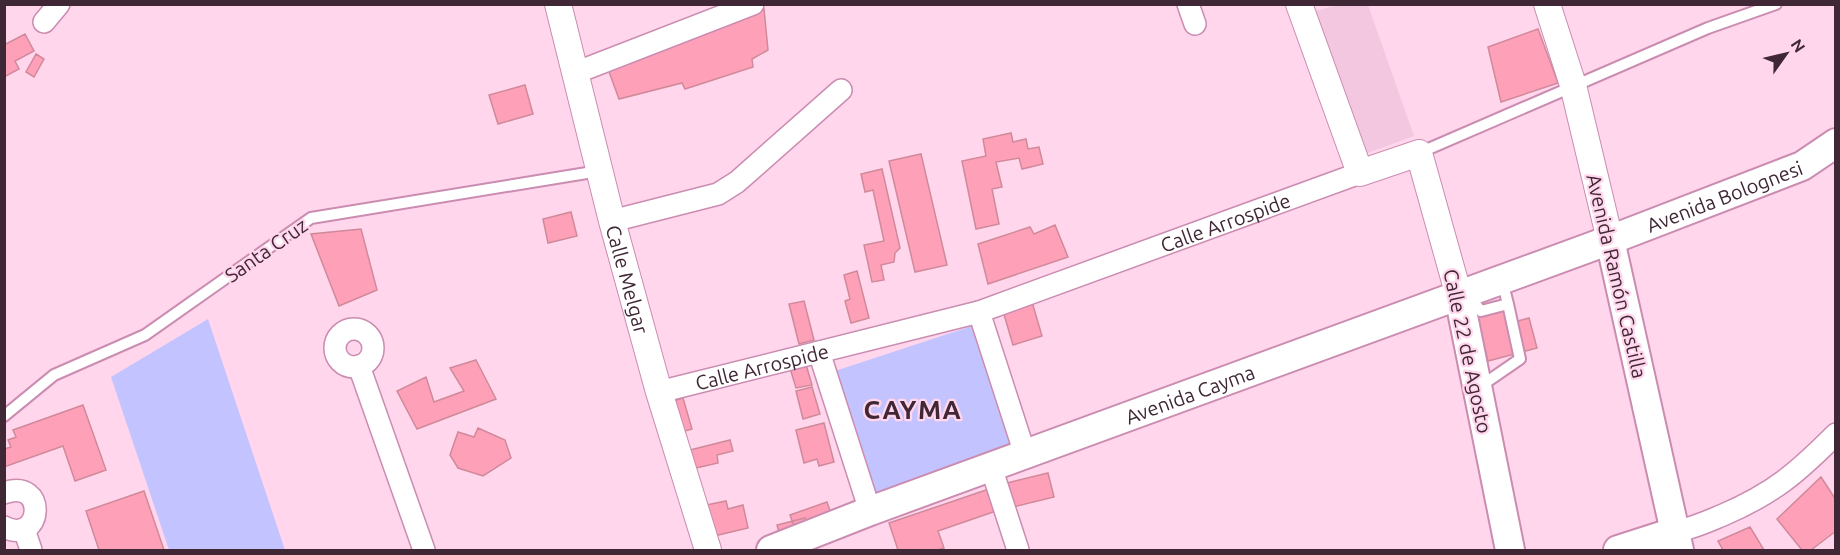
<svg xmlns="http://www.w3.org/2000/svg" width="1840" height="555" font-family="Ubuntu,sans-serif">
<rect width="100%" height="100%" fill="#ffd6ec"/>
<!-- built -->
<path fill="#f3c7e0" d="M1337 5H1368L1414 136 1362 155 1312 12Z"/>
<!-- green -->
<path fill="#c3c4ff" d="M208 319 285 550H169L111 377Z
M972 326 1012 451 876 495 835 371Z"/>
<!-- building -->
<path fill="#fea1b8" stroke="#d0899a" stroke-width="1.5" d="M764 9 768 50 752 59 753 67 685 89 682 83 619 99 608 69Z
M1538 29 1558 83 1501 102 1488 47Z
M25 34 34 51 15 61 19 69 4 77V41L6 44Z
M36 54 44 59 34 77 26 72Z
M525 85 533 114 498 124 489 95Z
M1011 133 1013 142 1026 139 1028 149 1039 147 1043 164 1022 169 1019 158 996 162 1002 187 992 189 999 224 976 229 962 161 986 156 983 139Z
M921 154 947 265 915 272 889 161Z
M882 169 900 248 895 253 894 262 881 265 884 280 872 282 864 245 884 241 873 190 865 192 861 174Z
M571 212 577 236 548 243 543 219Z
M1055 225 1068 257 988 284 978 244 1030 227 1034 234Z
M361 229 377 290 339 306 311 234Z
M857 271 869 318 851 323 845 301 850 299 844 275Z
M804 301 814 340 799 344 789 304Z
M1501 301 1507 324 1529 318 1537 348 1488 361 1474 308Z
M1032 302 1042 336 1013 345 1003 311Z
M476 360 496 399 417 429 397 391 426 377 434 402 464 391 450 368Z
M805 361 812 385 796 388 789 365Z
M812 387 820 414 803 419 796 391Z
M683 398 692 429 678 433 670 402Z
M83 405 106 470 75 481 63 446 4 467V449L11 447 8 440 16 437 13 430Z
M824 423 834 462 819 466 817 459 804 463 796 430Z
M478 428 505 440 511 458 483 476 458 468 450 455 458 432 474 437Z
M730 440 733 451 717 455 718 463 687 470 682 452Z
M1048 473 1054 497 1013 507 1007 483Z
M1821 477 1836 500V531L1811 550H1802L1777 519Z
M989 489 996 511 938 531 944 548 937 550H898L889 523Z
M144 491 164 550H99L86 511Z
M726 501 728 509 743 505 748 528 714 536 706 505Z
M827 502 833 519 796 531 790 515Z
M805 518 807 528 780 536 777 525Z
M1750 527 1764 550H1723L1718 541Z"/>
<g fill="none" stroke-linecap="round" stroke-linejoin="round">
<!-- service casing -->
<g stroke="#cb8cb1" stroke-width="14">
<path id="service" d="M1419 153 1708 28 1776 4
M1466 293 1481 311 1508 304 1502 281
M1488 381 1520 359 1508 304
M4 416 54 375 145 335 311 218 599 171"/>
</g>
<!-- minor casing -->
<g stroke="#cb8cb1" stroke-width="24">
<g id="minor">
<path d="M1188 4 1195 24"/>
<path d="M44 22 59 4"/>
<path d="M575 73 753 4"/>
<path d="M612 221 718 194 737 182 841 90"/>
<path d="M979 312 1025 454"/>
<circle cx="354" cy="348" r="19"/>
<path d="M819 352 870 511"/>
<path d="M359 366 424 550"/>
<path id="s1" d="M659 392 979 312 1360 173"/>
<path d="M991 467 1018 550"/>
<path d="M4 493C48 477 43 546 4 527"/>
<path d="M24 529 31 550"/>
<path d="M1674 532C1691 529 1706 522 1723 515 1774 493 1797 473 1836 434"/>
</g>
</g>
<!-- tertiary casing -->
<g stroke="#cb8cb1" stroke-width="28">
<g id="tertiary">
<path id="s2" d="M558 4 612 221 659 392 708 550"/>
<path d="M1299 4 1360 173 1419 153 1459 296"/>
<path d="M1547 4 1573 85 1610 240"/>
</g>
</g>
<!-- secondary casing -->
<g stroke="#cb8cb1" stroke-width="32">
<g id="secondary">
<path d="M1610 240 1679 550"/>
<path d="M1459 296 1510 550"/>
<path id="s3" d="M771 550 870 511 1610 240 1802 166 1836 143"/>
<path d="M1618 550 1674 532"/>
</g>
</g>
<!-- service -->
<use href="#service" stroke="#fff" stroke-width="10"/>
<!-- minor -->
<use href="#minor" stroke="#fff" stroke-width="21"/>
<!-- tertiary -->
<use href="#tertiary" stroke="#fff" stroke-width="26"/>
<!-- secondary -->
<use href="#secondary" stroke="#fff" stroke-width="28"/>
</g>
<g text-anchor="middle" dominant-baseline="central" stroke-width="4.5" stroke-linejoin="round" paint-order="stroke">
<!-- street labels -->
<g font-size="20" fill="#402736" stroke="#ffd6ec">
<text stroke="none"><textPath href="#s3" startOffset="1017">Avenida Bolognesi</textPath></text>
<text stroke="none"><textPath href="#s1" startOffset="592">Calle Arrospide</textPath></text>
<text transform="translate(266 250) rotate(-35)">Santa Cruz</text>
<text transform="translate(1617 276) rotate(77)">Avenida Ramón Castilla</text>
<text stroke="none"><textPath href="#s2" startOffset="284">Calle Melgar</textPath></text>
<text transform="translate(1468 351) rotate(78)">Calle 22 de Agosto</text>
<text stroke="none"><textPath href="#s1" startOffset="106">Calle Arrospide</textPath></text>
<text stroke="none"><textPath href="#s3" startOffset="447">Avenida Cayma</textPath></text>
</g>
<!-- district labels -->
<g font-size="26" font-weight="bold" letter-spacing="1.5" fill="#402736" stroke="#ffd6ec">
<text x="913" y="409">CAYMA</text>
</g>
</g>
<!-- border -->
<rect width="1840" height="555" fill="none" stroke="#402736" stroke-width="12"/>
<!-- north arrow -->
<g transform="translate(1786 54) rotate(56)" stroke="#ffd6ec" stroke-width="4.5" paint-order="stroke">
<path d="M0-4.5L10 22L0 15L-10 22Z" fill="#402736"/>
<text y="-9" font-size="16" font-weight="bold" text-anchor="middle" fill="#402736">N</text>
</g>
</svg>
